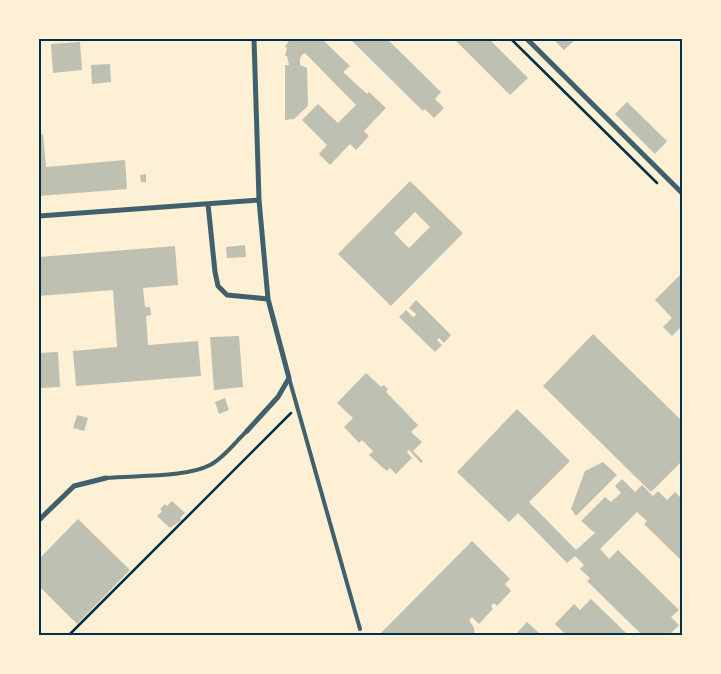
<svg xmlns="http://www.w3.org/2000/svg" width="721" height="674" font-family="Lato,sans-serif">
<rect width="100%" height="100%" fill="#fdf0d5"/>
<!-- building -->
<path fill="#bec0b2" fill-rule="evenodd" d="M290 39H322L350 66 343 72 367 94 369 92 386 108 364 131 369 136 356 150 350 144 330 165 319 154 327 145 302 120 318 104 338 123 356 105 305 53 302 55 300 59V65L307 68 308 106 294 119 285 120V65H289L287 56H285L287 48 285 47Z
M350 39H387L441 92 435 99 444 108 434 118 425 109 423 111Z
M454 39H489L528 78 510 95Z
M553 39H576L564 50Z
M80 42 82 70 53 73 51 44Z
M110 64 111 82 92 84 91 65Z
M627 102 667 141 655 154 615 114Z
M43 134 46 167 125 160 127 189 39 196V135Z
M146 174V182H141L140 175Z
M410 181 463 233 391 306 338 254ZM415 212 430 227 409 248 394 233Z
M245 245 246 257 227 258 226 247Z
M175 246 178 285 143 288 145 307H150L151 315 146 316 148 345 198 341 201 376 76 386 73 351 117 347 113 290 39 296V257Z
M682 273V328L681 327 672 336 663 327 672 318 655 300Z
M416 300 451 335 444 343 439 338 437 340 442 345 435 352 399 317 406 310 413 317 415 316 416 314 409 308Z
M593 334 682 421V461L651 492 543 386Z
M239 336 243 387 214 390 210 337Z
M58 352 60 387 41 388 39 353Z
M366 373 381 387 384 385 388 389 386 392 418 425 411 432 422 442 413 451 423 461 421 463 409 450 407 452 412 458 396 474 390 468 387 471 382 467 369 455 373 451 362 440 359 443 344 427 353 418 337 403Z
M225 398 229 410 219 414 215 402Z
M517 409 570 461 529 502 576 550 595 533 581 521 605 497 611 502 621 493 615 486 622 479 635 492 642 485 653 496 658 491 667 500 675 492 682 499V561L644 524 647 521 637 512 600 549 609 559 618 550 679 610 671 617 679 625 669 635H642L587 581 590 578 580 569 584 565 575 556 567 563 518 513 509 522 457 472Z
M77 415 88 418 84 431 73 428Z
M603 462 617 475 576 516 571 509 585 471Z
M172 501 185 513 180 518 182 520 170 528 157 516 162 511 160 509 165 504 167 506Z
M78 519 130 570 77 624 39 586V559Z
M472 541 510 579 505 584 511 591 497 606 494 603 491 606 493 609 479 624 472 617 469 620 474 628 475 635H379Z
M591 599 625 632 629 635H566L555 624 574 604 580 610Z
M527 622 541 635H515Z"/>
<g fill="none" stroke-linecap="round" stroke-linejoin="round">
<!-- path -->
<path stroke="#003049" stroke-width="2.5" d="M511 39 657 183
M69 635 291 413"/>
<!-- service -->
<path stroke="#3f606c" stroke-width="4" d="M289 378 360 629
M106 478C135 475 185 478 210 465 224 458 235 442 247 431"/>
<!-- minor -->
<path stroke="#3f606c" stroke-width="5" d="M527 39 682 193
M208 204 215 272 218 286 227 295 268 299
M39 216 259 200
M247 431 278 397 289 378 268 299 259 200 254 39
M39 520 74 486 106 478"/>
</g>
<!-- border -->
<rect width="721" height="674" fill="none" stroke="#fdf0d5" stroke-width="80"/>
<rect x="40" y="40" width="641" height="594" fill="none" stroke="#003049" stroke-width="2"/>
</svg>
